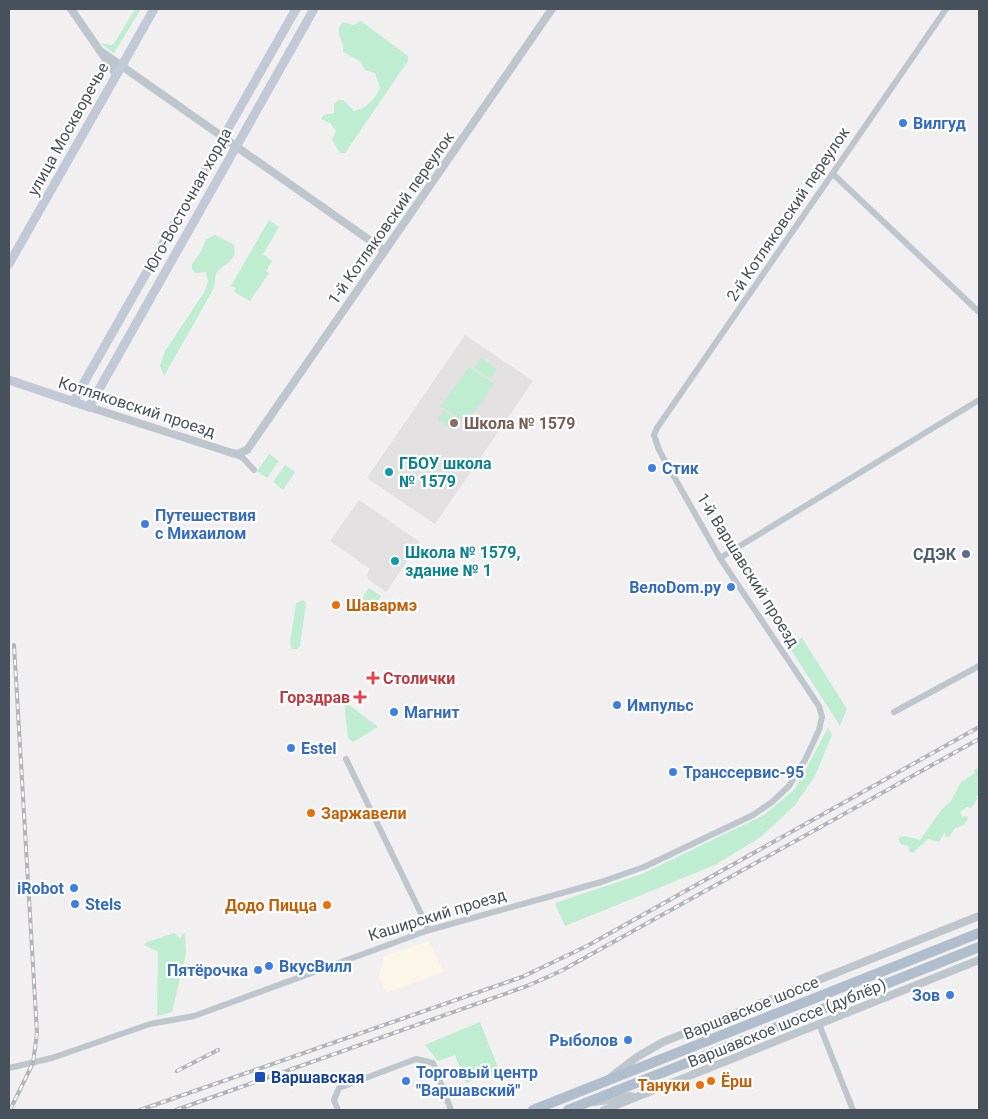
<svg xmlns="http://www.w3.org/2000/svg" width="988" height="1119" font-family="Roboto,sans-serif">
<rect width="100%" height="100%" fill="#f1efef"/>
<!-- commercial -->
<path fill="#fbf6e8" d="M429 941 444 972 386 993 379 977 384 956Z"/>
<!-- education -->
<path fill="#e2e0e0" d="M465 335 533 381 435 524 367 478Z
M359 500 420 542 386 592 368 579 367 574 370 569 330 541Z"/>
<!-- green -->
<path fill="#beedd2" d="M135 9H141L114 53 100 43 112 45 115 42Z
M361 21 408 56V61L345 153H340L332 140 336 131 330 123 321 119 324 115 334 113V104L338 100H343L354 111C366 109 376 98 380 88L375 73 365 70 360 61 343 52C346 41 332 33 343 22L353 25Z
M269 220 279 227 263 254 272 261 266 271 269 273 250 301 234 292 236 288 231 286Z
M215 235 233 244C240 260 224 263 216 273L214 288 164 376 160 366 165 351 205 291 208 281 206 272 195 273 192 269V264L201 252 206 239Z
M481 358 497 369 490 379 474 368Z
M469 367 494 384 466 423 441 406Z
M444 411 460 422 454 430 438 419Z
M269 454 279 461 267 478 257 471Z
M285 465 295 472 283 490 273 482Z
M369 588 381 596 369 614 357 605Z
M303 600 306 603 300 646 297 649H292L290 643 296 603Z
M802 638 847 709 840 726 788 645Z
M344 701 378 727 353 742 348 738Z
M828 728 832 735 815 776 795 805 761 837 715 865 565 926 555 903 642 874 764 815 795 789Z
M979 767V795L976 796 977 799 972 808 967 807 960 812 962 817 967 816 968 819 964 825 955 828 949 837 945 836V832L939 842 928 839 913 853 910 852 908 846 901 844 898 838 905 836 920 840 942 809 951 801 961 782 975 773 974 770Z
M185 932 186 953 172 1012 157 1016 158 952 144 945 147 942 174 933 180 938Z
M480 1022 499 1070 466 1083 455 1055 438 1061 425 1045Z"/>
<g fill="none" stroke-linecap="round" stroke-linejoin="round">
<!-- minor -->
<path stroke="#bdc5cd" stroke-width="6" d="M833 174 979 312
M233 453 243 458 254 470
M720 558 979 400
M894 712 979 666
M346 759 429 930
M819 1024 853 1110
M9 1068 52 1058 150 1024 194 1016 426 931 601 882 644 867 753 815 772 802 789 786 805 760 819 730 822 717 819 706 720 558 659 450 654 435 657 428 946 9
M338 1110 334 1100 339 1088 416 1059 433 1063 451 1110"/>
<!-- tertiary -->
<path stroke="#bdc5cd" stroke-width="8" d="M71 9 116 74
M99 50 385 251
M89 407 232 453 237 454 247 450 552 9
M611 1077 637 1057 663 1042 979 916
M595 1102 631 1096
M604 1110 979 960"/>
<!-- secondary -->
<path stroke="#c0c9d5" stroke-width="9" d="M9 264 154 9
M9 380 89 407 314 9
M73 402 296 9"/>
<!-- primary -->
<path stroke="#afbdcc" stroke-width="10" d="M533 1110 979 933
M568 1110 979 947"/>
<!-- rail casing -->
<g stroke="#b1b4b9" stroke-width="4">
<path id="rail" d="M177 1071 218 1050
M10 1110 33 1063 37 1033 14 645
M140 1110 522 977 587 946 979 727
M176 1110 527 986 561 971 979 739"/>
</g>
<!-- rail -->
<use href="#rail" stroke="#fff" stroke-width="2" stroke-dasharray="5.5" stroke-linecap="butt"/>
</g>
<!-- markers -->
<g fill="#3f7fe0" stroke="#fff" stroke-width="2">
<circle cx="903" cy="123" r="5"/>
<circle cx="652" cy="468" r="5"/>
<circle cx="145" cy="524" r="5"/>
<circle cx="731" cy="587" r="5"/>
<circle cx="617" cy="705" r="5"/>
<circle cx="394" cy="712" r="5"/>
<circle cx="291" cy="748" r="5"/>
<circle cx="673" cy="772" r="5"/>
<circle cx="74" cy="888" r="5"/>
<circle cx="75" cy="904" r="5"/>
<circle cx="269" cy="966" r="5"/>
<circle cx="258" cy="970" r="5"/>
<circle cx="950" cy="995" r="5"/>
<circle cx="628" cy="1040" r="5"/>
<circle cx="406" cy="1081" r="5"/>
</g>
<circle fill="#8d6e63" stroke="#fff" stroke-width="2" cx="454" cy="423" r="5"/>
<g fill="#0f9aa8" stroke="#fff" stroke-width="2">
<circle cx="389" cy="472" r="5"/>
<circle cx="395" cy="561" r="5"/>
</g>
<circle fill="#5c6f8a" stroke="#fff" stroke-width="2" cx="966" cy="554" r="5"/>
<g fill="#e8710a" stroke="#fff" stroke-width="2">
<circle cx="336" cy="605" r="5"/>
<circle cx="311" cy="813" r="5"/>
<circle cx="327" cy="905" r="5"/>
<circle cx="711" cy="1081" r="5"/>
<circle cx="700" cy="1085" r="5"/>
</g>
<g fill="#e0444e" stroke="#fff" stroke-width="2">
<path d="M370.5 670.5h5v5h5v5h-5v5h-5v-5h-5v-5h5z"/>
<path d="M357.5 689.5h5v5h5v5h-5v5h-5v-5h-5v-5h5z"/>
</g>
<rect fill="#1a4fb4" stroke="#fff" stroke-width="2" x="254" y="1071" width="12" height="12" rx="2.5"/>
<g text-anchor="middle" dominant-baseline="central" stroke-width="4.5" stroke-linejoin="round" paint-order="stroke">
<!-- shop labels -->
<g font-size="16" font-weight="bold" fill="#366cbe" stroke="#fff" text-anchor="start">
<text x="913" y="123">Вилгуд</text>
<text x="662" y="468">Стик</text>
<text x="155" y="515">Путешествия<tspan x="155" dy="18">с Михаилом</tspan></text>
<text x="721" y="587" text-anchor="end">ВелоDom.ру</text>
<text x="627" y="705">Импульс</text>
<text x="404" y="712">Магнит</text>
<text x="301" y="748">Estel</text>
<text x="683" y="772">Транссервис-95</text>
<text x="64" y="888" text-anchor="end">iRobot</text>
<text x="85" y="904">Stels</text>
<text x="279" y="966">ВкусВилл</text>
<text x="248" y="970" text-anchor="end">Пятёрочка</text>
<text x="940" y="995" text-anchor="end">Зов</text>
<text x="618" y="1040" text-anchor="end">Рыболов</text>
<text x="416" y="1072">Торговый центр<tspan x="416" dy="18">"Варшавский"</tspan></text>
</g>
<!-- street labels -->
<g font-size="16" fill="#47515b" stroke="#fff">
<text transform="translate(68 129) rotate(-61)">улица Москворечье</text>
<text transform="translate(188 200) rotate(-61)">Юго-Восточная хорда</text>
<text transform="translate(788 214) rotate(-56)">2-й Котляковский переулок</text>
<text transform="translate(391 218) rotate(-55)">1-й Котляковский переулок</text>
<text transform="translate(137 407) rotate(18)">Котляковский проезд</text>
<text transform="translate(748 570) rotate(58)">1-й Варшавский проезд</text>
<text transform="translate(437 915) rotate(-17)">Каширский проезд</text>
<text transform="translate(751 1008) rotate(-22)">Варшавское шоссе</text>
<text transform="translate(787 1023) rotate(-22)">Варшавское шоссе (дублёр)</text>
</g>
<!-- education labels -->
<g font-size="16" font-weight="bold" fill="#785e54" stroke="#fff" text-anchor="start">
<text x="464" y="423">Школа № 1579</text>
</g>
<!-- culture labels -->
<g font-size="16" font-weight="bold" fill="#0d838f" stroke="#fff" text-anchor="start">
<text x="399" y="463">ГБОУ школа<tspan x="399" dy="18">№ 1579</tspan></text>
<text x="405" y="552">Школа № 1579,<tspan x="405" dy="18">здание № 1</tspan></text>
</g>
<!-- service labels -->
<g font-size="16" font-weight="bold" fill="#4e5e75" stroke="#fff" text-anchor="end">
<text x="956" y="554">СДЭК</text>
</g>
<!-- food labels -->
<g font-size="16" font-weight="bold" fill="#c56008" stroke="#fff" text-anchor="start">
<text x="346" y="605">Шавармэ</text>
<text x="321" y="813">Заржавели</text>
<text x="317" y="905" text-anchor="end">Додо Пицца</text>
<text x="721" y="1081">Ёрш</text>
<text x="690" y="1085" text-anchor="end">Тануки</text>
</g>
<!-- health labels -->
<g font-size="16" font-weight="bold" fill="#be3a42" stroke="#fff" text-anchor="start">
<text x="383" y="678">Столички</text>
<text x="350" y="697" text-anchor="end">Горздрав</text>
</g>
<!-- transit labels -->
<g font-size="16" font-weight="bold" fill="#164399" stroke="#fff" text-anchor="start">
<text x="271" y="1077">Варшавская</text>
</g>
</g>
<!-- border -->
<rect width="988" height="1119" fill="none" stroke="#47515b" stroke-width="20"/>
</svg>
